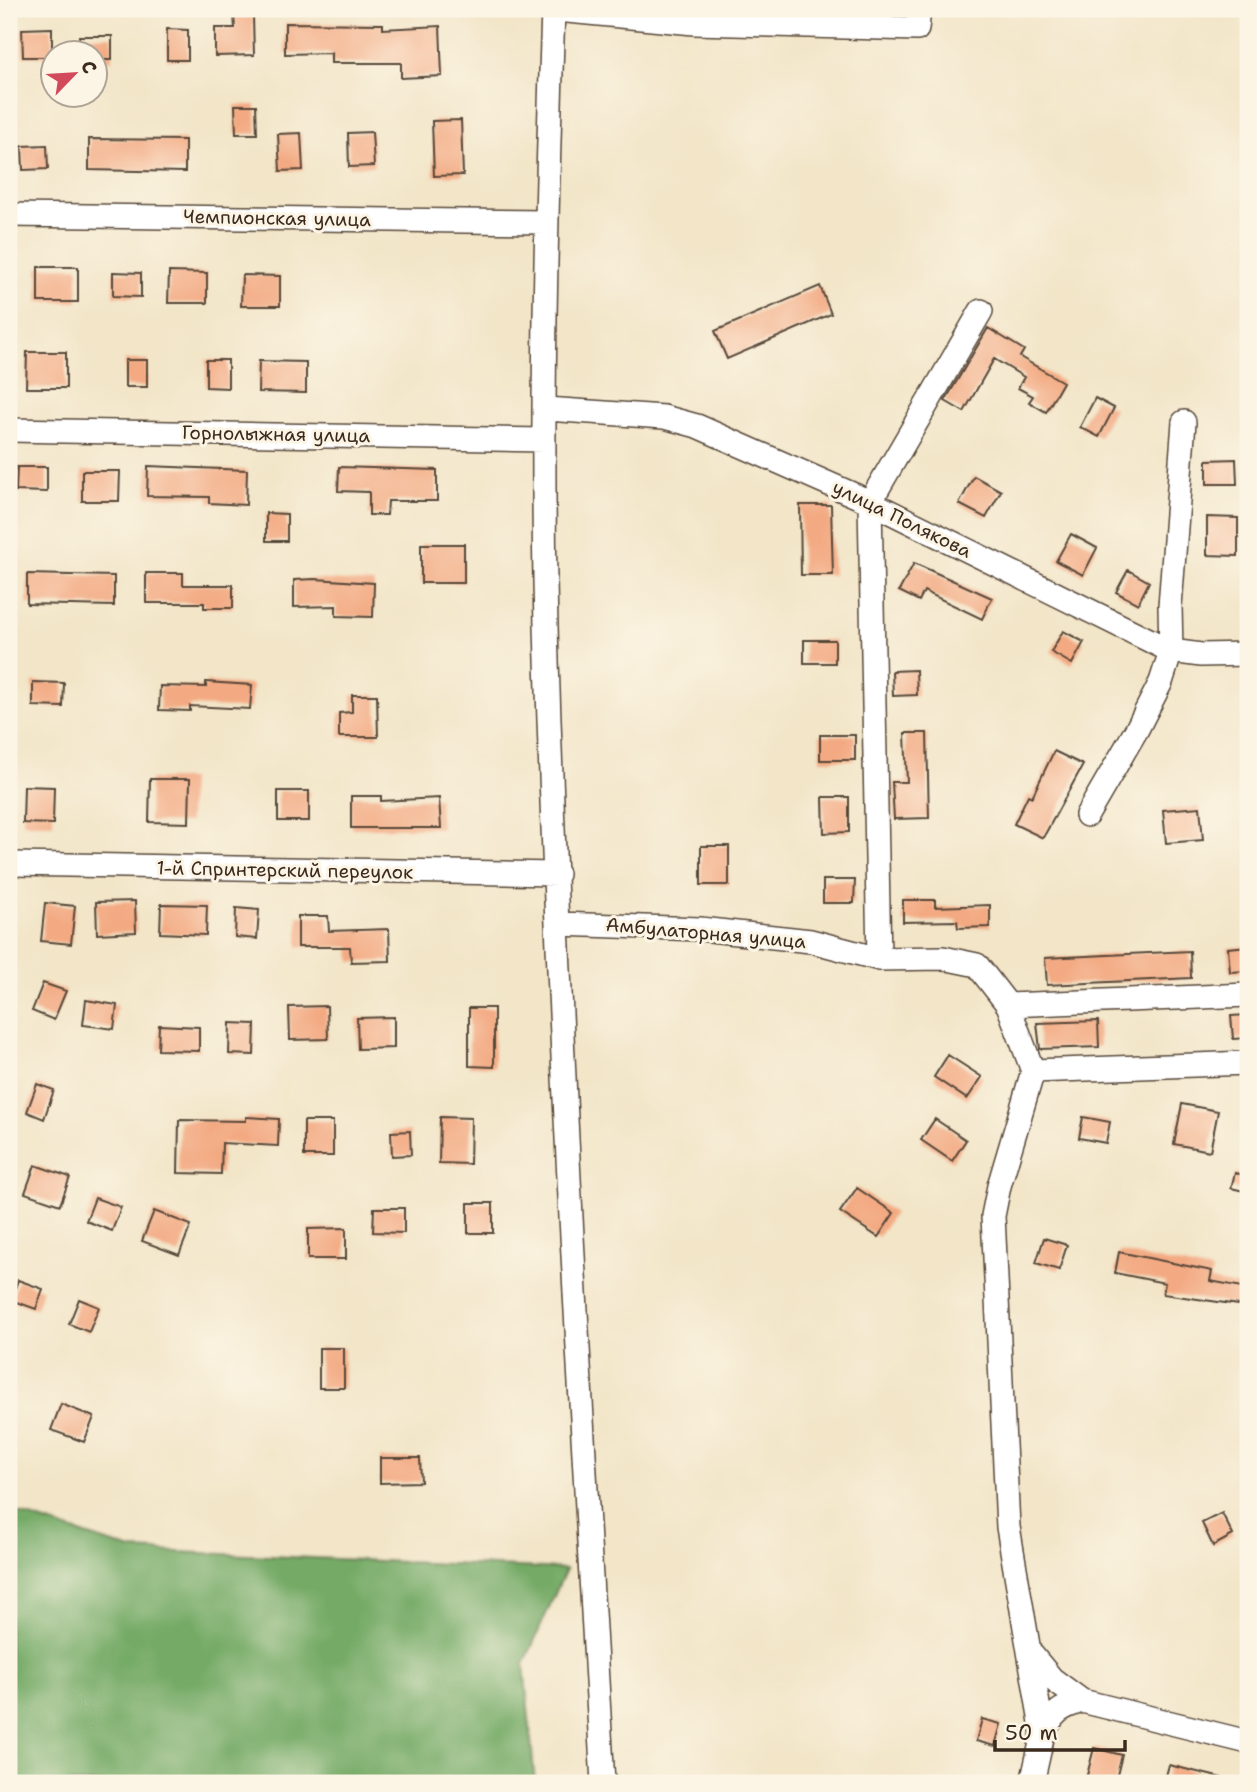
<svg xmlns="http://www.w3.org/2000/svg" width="1257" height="1792" font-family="'Shantell Sans',sans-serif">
<rect width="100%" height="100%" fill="#fcf5e5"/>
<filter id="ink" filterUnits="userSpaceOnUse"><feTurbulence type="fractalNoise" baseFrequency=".0143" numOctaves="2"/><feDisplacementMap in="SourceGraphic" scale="14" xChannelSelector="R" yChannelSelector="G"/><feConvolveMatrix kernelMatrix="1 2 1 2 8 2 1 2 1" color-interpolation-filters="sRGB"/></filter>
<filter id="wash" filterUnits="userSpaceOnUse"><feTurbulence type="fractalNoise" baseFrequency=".00686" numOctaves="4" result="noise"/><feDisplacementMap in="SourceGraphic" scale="28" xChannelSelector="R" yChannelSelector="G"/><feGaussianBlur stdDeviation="1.57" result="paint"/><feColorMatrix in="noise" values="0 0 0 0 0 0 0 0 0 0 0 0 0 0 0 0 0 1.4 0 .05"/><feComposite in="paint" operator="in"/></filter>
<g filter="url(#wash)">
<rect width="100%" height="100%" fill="#f2e5c8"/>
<!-- forest -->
<path fill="#74aa66" stroke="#586a42" stroke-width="2" d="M9 1510 132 1550 566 1569 524 1664 535 1783H9Z"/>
<g id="blocks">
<!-- building -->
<path fill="#f3aa83" d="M234 16H253L254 55 215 56V28H235Z
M285 23 383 24V29L440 26 442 76 401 78V63H331V53L285 54Z
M52 28V57H23L22 29Z
M167 29 188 30V60H167Z
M79 36H112V60H94V52H79Z
M235 105H256L257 134H236Z
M461 120 463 175 434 176 432 121Z
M372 132 374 166 349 167 348 133Z
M301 133 303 170 280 171 278 134Z
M89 139 185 140V172L89 170Z
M47 145 48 169 23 170 22 146Z
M38 267H78V302H38Z
M113 272 141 273V297L113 296Z
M169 272 207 273V303H168Z
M242 275 280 276V306H241Z
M820 286 831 314 727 359 715 331Z
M988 328 1024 350 1020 357 1063 382 1046 412 1029 402 1033 396 1018 388 1024 377 994 359 964 412 945 401Z
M27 352H66V388H26Z
M125 360H147V387H125Z
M206 360H228V388L206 387Z
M259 361 306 362V393L258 392Z
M1095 398 1114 408 1099 437 1080 427Z
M1236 459 1237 484H1207V460Z
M148 466 247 470 246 505 209 503V497L147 496Z
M17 467H47V492L16 491Z
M339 467 437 470V501H388L387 515H369V492L338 491Z
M82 471H120L119 501H82Z
M974 476 1001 491 986 518 959 504Z
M800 505H831L833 575H801Z
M266 513 287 514V541H266Z
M1207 517 1238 518V556L1207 555Z
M1071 534 1097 548 1083 575 1056 561Z
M421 544H464V583H421Z
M914 563 992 598 982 619 924 591 919 601 899 591Z
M1128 570 1149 582 1138 604 1116 592Z
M146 573H183V585H233V608H204V603H146Z
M27 574 114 576V606L27 604Z
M315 579 374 583 373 617 336 616V606L294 607V580Z
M1063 631 1084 642 1072 664 1051 652Z
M804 640H835V663H804Z
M916 670 917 695 893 696 892 671Z
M33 682 64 683 63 707 33 706Z
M206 682 252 685 250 709 190 706V711L159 710 160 686 206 687Z
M352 695H377L378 737H339V713L352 712Z
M905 733H927L929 818 894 819 892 782H907Z
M820 735H855V760H820Z
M1054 751 1083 765 1043 838 1014 824 1028 795 1032 797Z
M150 779H190L189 823 149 822Z
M24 786 54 787 53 824 23 823Z
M278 791H309V821H278Z
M351 796H381V801L439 798 441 828H351Z
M823 797H849V832L824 833Z
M1200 807 1203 840 1166 843 1163 810Z
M701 846H729V885H701Z
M823 880H855L854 903H823Z
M903 900H935V907L990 905V927L958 928 957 921 903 922Z
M135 901 136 932 97 934 96 902Z
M45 903 75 906 71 944 41 941Z
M161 904 207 905 206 935 160 933Z
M236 908 259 910 257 939 235 937Z
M298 916H328L329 931 389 929 390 961 351 962 350 947H298Z
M1248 946V971L1230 972 1228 948Z
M1190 951 1191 978 1047 985 1045 958Z
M43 983 66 991 54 1020 32 1011Z
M86 1000 117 1005 114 1029 83 1025Z
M327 1006 328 1039 290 1040 289 1007Z
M469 1008H494V1067L469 1066Z
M1248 1015V1038L1233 1039 1231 1016Z
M394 1017V1048L358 1049 357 1018Z
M1098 1021 1099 1047 1040 1049 1037 1023Z
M230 1023 255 1024 254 1055 229 1054Z
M159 1025 199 1027V1051L158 1050Z
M948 1055 982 1077 967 1099 934 1077Z
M37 1084 54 1090 44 1119 27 1112Z
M1182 1104 1218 1111 1210 1151 1174 1144Z
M246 1117 279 1119 278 1146 222 1143 221 1174 178 1173 179 1120 246 1121Z
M440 1117 471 1118 470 1164 439 1163Z
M1083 1117 1110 1122 1106 1143 1079 1138Z
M935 1119 966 1140 952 1161 921 1140Z
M304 1121H333V1156H304Z
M410 1131 411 1155 392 1156 391 1132Z
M35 1165 70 1177 60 1205 25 1193Z
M1235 1173 1248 1176V1192L1231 1188Z
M857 1188 894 1213 878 1237 840 1212Z
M95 1198 121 1207 112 1231 86 1221Z
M468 1203H493V1233H468Z
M374 1208H404V1233L373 1232Z
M154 1211 191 1225 179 1255 142 1241Z
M346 1228V1259H308V1229Z
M1044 1238 1067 1245 1059 1270 1036 1263Z
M1119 1252 1212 1271 1210 1281 1248 1288 1246 1306 1163 1294 1165 1283 1115 1273Z
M18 1280 43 1289 36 1309 11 1300Z
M79 1299 99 1307 89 1332 69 1324Z
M319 1348H344V1388H319Z
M61 1404 94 1417 84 1442 51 1430Z
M380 1458H420L421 1482 380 1483Z
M1222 1513 1233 1535 1213 1546 1202 1523Z
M982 1719 1001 1724 995 1746 976 1741Z
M1094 1748 1122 1755 1115 1783H1085Z
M1169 1765 1222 1778V1783H1164Z"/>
</g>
</g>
<g filter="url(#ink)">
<use href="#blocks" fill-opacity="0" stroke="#564638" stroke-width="2"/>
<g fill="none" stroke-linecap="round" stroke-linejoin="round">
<!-- minor casing -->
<g stroke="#564638" stroke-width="26">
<path id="minor" d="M546 9 694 23 917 29 919 9
M553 9C546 225 540 443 547 660 559 1035 581 1409 603 1783
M9 215 546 222
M546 409 664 417 697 426 870 502 1171 651 1201 655 1248 654
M9 430 544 440
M1087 815 1137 729 1161 682 1171 651 1170 606 1184 422
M13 864 557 874
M559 924 700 929 811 941 879 959 943 958 977 965 1008 1005 1033 1071 1248 1063
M879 959 870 502 981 311
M1008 1005 1248 995
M1033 1656 1052 1679 1082 1701
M1043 1734C1053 1713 1059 1708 1082 1701L1248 1742
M1032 1783 1043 1734 1008 1527 993 1216 999 1186 1033 1071"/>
</g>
<!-- minor -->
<use href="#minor" stroke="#fff" stroke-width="23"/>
</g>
</g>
<g text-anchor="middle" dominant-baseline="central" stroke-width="6" stroke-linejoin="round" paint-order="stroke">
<!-- street labels -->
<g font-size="19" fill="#3b2a1e" stroke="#fcf5e5">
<text transform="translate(277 218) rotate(1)">Чемпионская улица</text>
<text transform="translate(276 434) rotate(1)">Горнолыжная улица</text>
<text transform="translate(902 519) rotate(26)">улица Полякова</text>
<text transform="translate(285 870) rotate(1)">1-й Спринтерский переулок</text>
<text transform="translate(706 933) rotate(5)">Амбулаторная улица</text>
</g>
</g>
<!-- margin -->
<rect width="1257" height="1792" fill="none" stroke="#fcf5e5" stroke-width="35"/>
<!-- north arrow -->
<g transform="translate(74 74) rotate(65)"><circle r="33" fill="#fcf5e5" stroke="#afa495" stroke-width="2"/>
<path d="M0-5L12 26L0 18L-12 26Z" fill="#d1495b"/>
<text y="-10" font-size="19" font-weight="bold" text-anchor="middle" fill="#3b2a1e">С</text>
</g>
<!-- scale -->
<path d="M995 1740v10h130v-10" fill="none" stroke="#3b2a1e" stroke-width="3.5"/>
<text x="1005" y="1740" font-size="21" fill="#3b2a1e" stroke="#fcf5e5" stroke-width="5" paint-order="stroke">50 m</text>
</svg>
